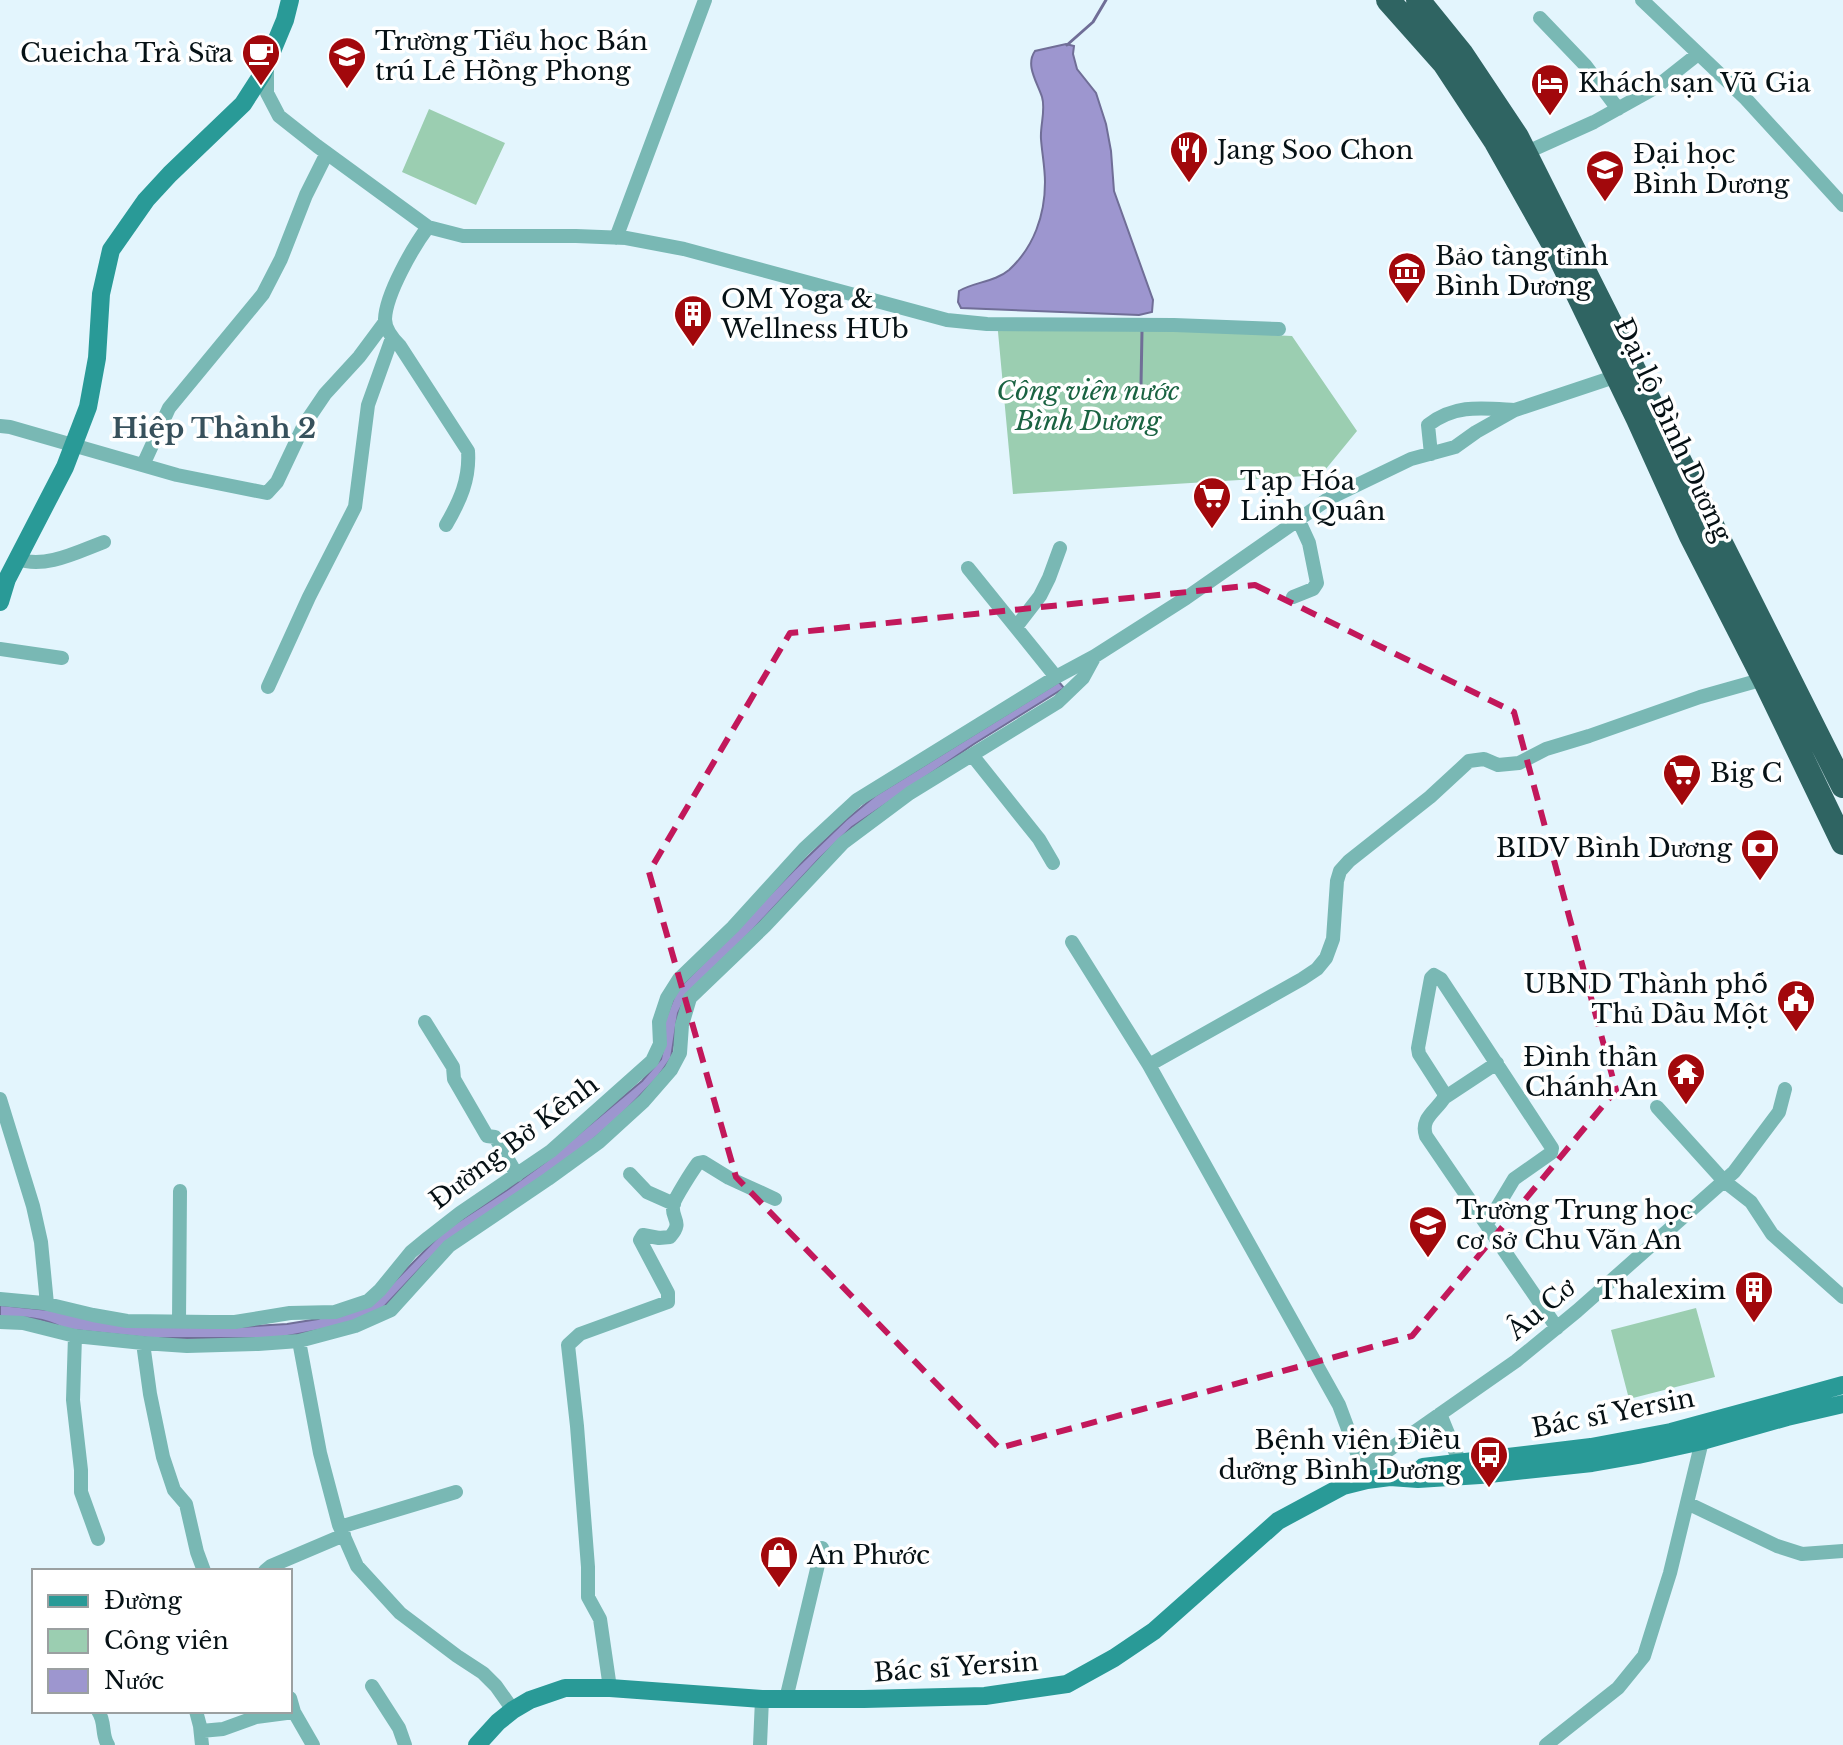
<svg xmlns="http://www.w3.org/2000/svg" width="1843" height="1745" font-family="'Libre Baskerville',serif">
<rect width="100%" height="100%" fill="#e3f5fd"/>
<!-- green -->
<path fill="#9bceb1" d="M429 109 505 143 476 205 402 172Z
M997 321 1292 336 1357 431 1321 475 1013 494Z
M1696 1308 1715 1377 1629 1399 1611 1330Z"/>
<!-- water -->
<path fill="#9d96cf" stroke="#706e97" stroke-width="2" d="M1066 44 1074 46 1073 54 1077 69 1096 93 1106 124 1111 151 1114 191 1153 300 1152 312 1139 315 961 308 958 302 959 291C974 282 995 282 1009 270 1034 247 1045 215 1045 182 1045 168 1042 153 1041 139 1040 125 1046 110 1042 97 1037 82 1025 65 1035 51Z
M1059 682 1064 688 974 744 852 827 819 859 747 936 686 997 678 1013 671 1058 657 1078 620 1116 589 1143 427 1261 381 1310 345 1325 277 1338H148L65 1329C44 1317 24 1317 0 1317V1305L221 1328 287 1324 318 1319 392 1284 444 1231 507 1190 544 1163 642 1081 661 1059 664 1045 663 1025 677 990 794 870 846 820 875 796Z"/>
<g fill="none" stroke-linecap="round" stroke-linejoin="round">
<!-- stream -->
<path stroke="#706e97" stroke-width="3" d="M1067 45 1093 22 1106 0
M1141 385 1142 331"/>
<!-- street -->
<path stroke="#79b8b4" stroke-width="14" d="M1642 0 1746 99 1843 205
M1540 18 1585 65 1618 109
M267 68V93L279 116 317 146 428 227C413 247 386 294 385 319 385 330 393 339 400 346L468 451C470 479 460 501 446 525
M1525 153 1594 122 1655 88 1698 54
M428 227 463 236H576L626 238 684 249 947 320 987 324 1174 325 1279 329
M616 238 705 0
M0 426 10 427 177 475 267 493 277 482 304 425 325 394 359 357 385 322
M1431 454 1428 425C1455 404 1482 408 1514 410
M143 465 169 408 263 294 281 259 306 195 327 153
M17 559C46 569 77 552 104 542
M968 568 1056 677
M1293 597 1313 589 1317 583 1309 543 1298 519
M1016 627 1040 596 1049 578 1060 548
M0 649 62 658
M268 687 309 597 355 507 368 405 392 338
M972 755 1039 839 1053 863
M1072 942 1149 1065 1339 1405 1367 1480
M425 1022 453 1067 454 1079 487 1136 495 1137 517 1175
M1149 1065 1302 979 1317 969 1326 958 1333 939 1337 881 1340 871 1349 861 1430 797 1469 761 1484 759 1498 765 1519 763 1546 749 1589 736 1700 697 1764 679
M1444 1098 1497 1063
M0 1099 33 1206 41 1242 47 1304
M1657 1107 1724 1181 1751 1202 1772 1234 1843 1297
M630 1174 647 1192 674 1204
M1487 1224 1514 1179 1551 1153 1552 1148 1441 979 1434 975 1431 978 1418 1048 1419 1054 1444 1093V1098C1436 1111 1420 1118 1426 1136L1557 1328
M0 1299 43 1303 93 1315 127 1321 211 1322H235L290 1313 335 1312 368 1301 380 1290 411 1252 428 1238 460 1213 551 1151 652 1061 660 1044 659 1022 667 998 679 979 733 927 804 849 857 800 1056 677 1095 656
M0 1322 23 1323 75 1336 143 1343 187 1346 258 1344 299 1341 355 1326 391 1310 449 1246 548 1179 599 1142 644 1101 671 1070 680 1053 682 1025 690 998 765 926 843 843 910 793 1058 702 1083 678 1095 656 1186 598 1328 499 1411 459 1455 447 1476 432 1515 410 1617 376
M179 1322 180 1191
M75 1336 73 1400 81 1470V1492L98 1539
M299 1341 320 1453 339 1525 357 1566 400 1613 457 1656 483 1673 496 1686 513 1710
M143 1343 150 1394 163 1457 174 1490 186 1504 197 1552 204 1571
M1440 1414 1460 1463
M1363 1468 1516 1361 1577 1311 1734 1172 1779 1112 1785 1089
M1687 1503 1777 1546 1802 1554 1843 1551
M340 1527 456 1492
M265 1571 271 1566 344 1535
M372 1686 399 1728 405 1745
M610 1688 600 1619 588 1597V1567L577 1426 568 1345 580 1334 668 1302V1293L640 1240 643 1235 659 1238 670 1237C684 1221 671 1220 673 1205 675 1198 692 1171 698 1163L703 1162 729 1178 775 1199
M290 1698 294 1712 313 1745
M786 1699 822 1548
M98 1711C106 1722 101 1735 108 1745
M196 1711 200 1726 202 1745
M201 1731 223 1729 256 1717 294 1712
M760 1745 762 1699
M1546 1745 1618 1688 1644 1656 1670 1573 1702 1441"/>
<!-- secondary -->
<path stroke="#299a97" stroke-width="18" d="M0 602 7 579 65 467 88 407 97 358 101 294 111 250 146 200 170 174 243 104 263 73 285 20 290 0
M1423 1467 1591 1447 1671 1432 1843 1385
M477 1745 498 1722 513 1710 530 1700 565 1688H610L762 1699H864L985 1696 1067 1684 1114 1658 1154 1631 1278 1521 1343 1486 1367 1480 1390 1477 1418 1479 1480 1475 1592 1463 1638 1455 1702 1441 1787 1417 1843 1404"/>
<!-- highway -->
<path stroke="#2f6462" stroke-width="24" d="M1388 0 1444 63 1496 142 1554 245 1638 419 1691 536 1764 679 1843 843
M1418 0 1461 53 1517 137 1843 786"/>
</g>
<!-- marked area -->
<path fill="none" stroke="#c2185b" stroke-width="6" stroke-dasharray="16 10" stroke-linejoin="round" d="M1255 585 1514 712 1616 1090 1412 1336 999 1448 736 1177 649 872 790 633Z"/>
<!-- icons -->
<defs>
<g id="cafe-pin" transform="scale(2)"><path d="M0 17L-7.5 6A9.5 9.5 0 1 1 7.5 6Z" fill="#a2080c" stroke="#fff"/><path d="M-5.5-4.5H6V0H3Q3 3.5 0 3.5H-2.5Q-5.5 3.5-5.5 0ZM3-3.2v2h1.7v-2ZM-6 4.5H4V6H-6Z" fill="#fff"/></g>
<g id="school-pin" transform="scale(2)"><path d="M0 17L-7.5 6A9.5 9.5 0 1 1 7.5 6Z" fill="#a2080c" stroke="#fff"/><path d="M0-5L7-2L0 1L-7-2ZM-4 1L0 2.5L4 1V4Q0 6-4 4Z" fill="#fff"/></g>
<g id="hotel-pin" transform="scale(2)"><path d="M0 17L-7.5 6A9.5 9.5 0 1 1 7.5 6Z" fill="#a2080c" stroke="#fff"/><path d="M-6-4.5h1.5V1H6V5H4.5V3h-9V5H-6ZM-4 0a1.8 1.8 0 1 1 3.6 0ZM.5 0V-2.5h3Q6-2.5 6 0Z" fill="#fff"/></g>
<g id="restaurant-pin" transform="scale(2)"><path d="M0 17L-7.5 6A9.5 9.5 0 1 1 7.5 6Z" fill="#a2080c" stroke="#fff"/><path d="M-5-6h1v4h1v-4h1v4h1v-4h1v5L-1.5 .5V6h-2V.5L-5-1ZM5-6V6H3V1.5H1.5Q1.5-4 5-6Z" fill="#fff"/></g>
<g id="university-pin" transform="scale(2)"><path d="M0 17L-7.5 6A9.5 9.5 0 1 1 7.5 6Z" fill="#a2080c" stroke="#fff"/><path d="M0-5L7-2L0 1L-7-2ZM-4 1L0 2.5L4 1V4Q0 6-4 4Z" fill="#fff"/></g>
<g id="museum-pin" transform="scale(2)"><path d="M0 17L-7.5 6A9.5 9.5 0 1 1 7.5 6Z" fill="#a2080c" stroke="#fff"/><path d="M0-6L6-3V-2H-6V-3ZM-5-1h2V3h-2ZM-1-1h2V3h-2ZM3-1h2V3H3ZM-6 4H6V6H-6Z" fill="#fff"/></g>
<g id="building-pin" transform="scale(2)"><path d="M0 17L-7.5 6A9.5 9.5 0 1 1 7.5 6Z" fill="#a2080c" stroke="#fff"/><path d="M-4-6H4V6H1V3H-1V6H-4ZM-2.5-4.3h1.7v1.8h-1.7ZM.8-4.3h1.7v1.8H.8ZM-2.5-1h1.7V.8h-1.7ZM.8-1h1.7V.8H.8Z" fill="#fff"/></g>
<g id="supermarket-pin" transform="scale(2)"><path d="M0 17L-7.5 6A9.5 9.5 0 1 1 7.5 6Z" fill="#a2080c" stroke="#fff"/><path d="M-6-5.5h2.5l.6 2H6L4.5 2H-2.5L-4.4-4H-6ZM-1.5 3.2a1.3 1.3 0 1 0 .1 0ZM3 3.2a1.3 1.3 0 1 0 .1 0Z" fill="#fff"/></g>
<g id="bank-pin" transform="scale(2)"><path d="M0 17L-7.5 6A9.5 9.5 0 1 1 7.5 6Z" fill="#a2080c" stroke="#fff"/><path d="M-6-4H6V4H-6ZM0-2.3a2.3 2.3 0 1 0 0 4.6a2.3 2.3 0 1 0 0-4.6Z" fill="#fff"/></g>
<g id="civic-pin" transform="scale(2)"><path d="M0 17L-7.5 6A9.5 9.5 0 1 1 7.5 6Z" fill="#a2080c" stroke="#fff"/><path d="M-.6-6.5H3V-4.5H.6V-3L4-1V1h2V6H-6V1h2V-1L-.6-3ZM-1.2 2.5V6h2.4V2.5Z" fill="#fff"/></g>
<g id="temple-pin" transform="scale(2)"><path d="M0 17L-7.5 6A9.5 9.5 0 1 1 7.5 6Z" fill="#a2080c" stroke="#fff"/><path d="M0-6L5-2H3V0L6.5 2.5H4V6H1.5V3h-3V6H-4V2.5H-6.5L-3 0V-2H-5Z" fill="#fff"/></g>
<g id="bus-pin" transform="scale(2)"><path d="M0 17L-7.5 6A9.5 9.5 0 1 1 7.5 6Z" fill="#a2080c" stroke="#fff"/><path d="M-5-6H5V4H4V6H2V4H-2V6H-4V4H-5ZM-3.5-4V0h7V-4ZM-3.5 1.2v1.5H-2V1.2ZM2 1.2v1.5H3.5V1.2Z" fill="#fff"/></g>
<g id="shop-pin" transform="scale(2)"><path d="M0 17L-7.5 6A9.5 9.5 0 1 1 7.5 6Z" fill="#a2080c" stroke="#fff"/><path d="M-5-2.5h2.3a2.7 3.5 0 0 1 5.4 0H5L5.5 6h-11ZM-1.5-2.5h3a1.5 2.3 0 0 0-3 0Z" fill="#fff"/></g>
</defs>
<g fill-rule="evenodd">
<use href="#cafe-pin" x="261" y="53"/>
<use href="#school-pin" x="347" y="56"/>
<use href="#hotel-pin" x="1550" y="83"/>
<use href="#restaurant-pin" x="1189" y="150"/>
<use href="#university-pin" x="1605" y="169"/>
<use href="#museum-pin" x="1407" y="271"/>
<use href="#building-pin" x="693" y="314"/>
<use href="#supermarket-pin" x="1212" y="496"/>
<use href="#supermarket-pin" x="1682" y="773"/>
<use href="#bank-pin" x="1760" y="848"/>
<use href="#civic-pin" x="1796" y="999"/>
<use href="#temple-pin" x="1686" y="1072"/>
<use href="#school-pin" x="1428" y="1225"/>
<use href="#building-pin" x="1754" y="1290"/>
<use href="#bus-pin" x="1489" y="1455"/>
<use href="#shop-pin" x="779" y="1555"/>
</g>
<g text-anchor="middle" dominant-baseline="central" stroke-width="7" stroke-linejoin="round" paint-order="stroke">
<!-- poi labels -->
<g font-size="26" fill="#061115" stroke="#fff" text-anchor="start">
<text x="375" y="41">Trường Tiểu học Bán<tspan x="375" dy="30">trú Lê Hồng Phong</tspan></text>
<text x="233" y="53" text-anchor="end">Cueicha Trà Sữa</text>
<text x="1578" y="83">Khách sạn Vũ Gia</text>
<text x="1217" y="150">Jang Soo Chon</text>
<text x="1633" y="154">Đại học<tspan x="1633" dy="30">Bình Dương</tspan></text>
<text x="1435" y="256">Bảo tàng tỉnh<tspan x="1435" dy="30">Bình Dương</tspan></text>
<text x="721" y="299">OM Yoga &amp;<tspan x="721" dy="30">Wellness HUb</tspan></text>
<text x="1240" y="481">Tạp Hóa<tspan x="1240" dy="30">Linh Quân</tspan></text>
<text x="1710" y="773">Big C</text>
<text x="1732" y="848" text-anchor="end">BIDV Bình Dương</text>
<text x="1768" y="984" text-anchor="end">UBND Thành phố<tspan x="1768" dy="30">Thủ Dầu Một</tspan></text>
<text x="1658" y="1057" text-anchor="end">Đình thần<tspan x="1658" dy="30">Chánh An</tspan></text>
<text x="1456" y="1210">Trường Trung học<tspan x="1456" dy="30">cơ sở Chu Văn An</tspan></text>
<text x="1726" y="1290" text-anchor="end">Thalexim</text>
<text x="1461" y="1440" text-anchor="end">Bệnh viện Điều<tspan x="1461" dy="30">dưỡng Bình Dương</tspan></text>
<text x="807" y="1555">An Phước</text>
</g>
<!-- park labels -->
<g font-size="26" font-style="italic" fill="#1a6342" stroke="#fff">
<text x="1088" y="391">Công viên nước<tspan x="1088" dy="30">Bình Dương</tspan></text>
</g>
<!-- street labels -->
<g font-size="26" fill="#061115" stroke="#fff">
<text transform="translate(1673 430) rotate(65)">Đại lộ Bình Dương</text>
<text transform="translate(514 1142) rotate(-37)">Đường Bờ Kênh</text>
<text transform="translate(1541 1309) rotate(-40)">Âu Cơ</text>
<text transform="translate(1613 1413) rotate(-11)">Bác sĩ Yersin</text>
<text transform="translate(956 1667) rotate(-4)">Bác sĩ Yersin</text>
</g>
<!-- neighbourhood labels -->
<g font-size="28" font-weight="bold" fill="#37515c" stroke="#fff">
<text x="214" y="428">Hiệp Thành 2</text>
</g>
</g>
<!-- legend -->
<rect x="32" y="1569" width="260" height="144" fill="#ffffff" stroke="#9ba0a1" stroke-width="2"/>
<rect x="48" y="1595" width="40" height="12" fill="#299a97" stroke="#9ba0a1" stroke-width="2"/>
<text x="104" y="1609" font-size="24" fill="#061115">Đường</text>
<rect x="48" y="1629" width="40" height="24" fill="#9bceb1" stroke="#9ba0a1" stroke-width="2"/>
<text x="104" y="1649" font-size="24" fill="#061115">Công viên</text>
<rect x="48" y="1669" width="40" height="24" fill="#9d96cf" stroke="#9ba0a1" stroke-width="2"/>
<text x="104" y="1689" font-size="24" fill="#061115">Nước</text>
</svg>
